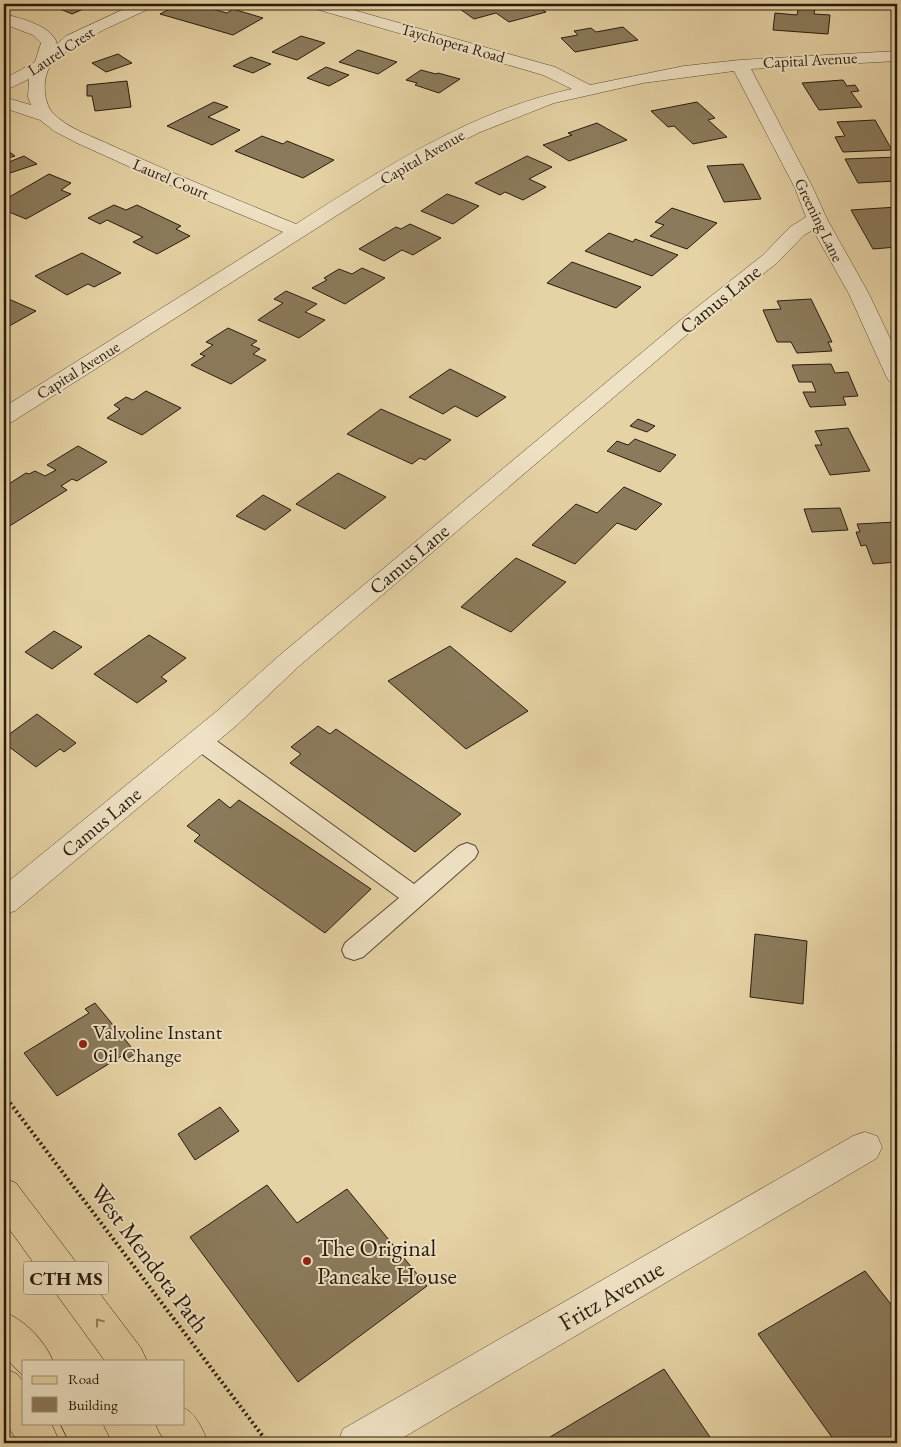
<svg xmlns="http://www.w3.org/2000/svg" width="901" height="1447" font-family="'EB Garamond',serif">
<rect width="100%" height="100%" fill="#e6d3a5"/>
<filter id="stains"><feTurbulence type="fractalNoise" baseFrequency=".004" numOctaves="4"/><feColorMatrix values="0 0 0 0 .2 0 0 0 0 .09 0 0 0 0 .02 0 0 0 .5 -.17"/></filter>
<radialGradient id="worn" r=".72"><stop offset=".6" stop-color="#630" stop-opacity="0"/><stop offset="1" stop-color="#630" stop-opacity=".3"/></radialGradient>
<!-- building -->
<path fill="#8b7b5c" stroke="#281b0c" d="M48 4H95L72 14Z
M179 4H194L227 13 233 9 263 18 233 35 160 14Z
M481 4H533L546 12 509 22 496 13 474 19 460 9Z
M799 6 815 8 814 14 830 15 828 34 773 30 775 13 797 15Z
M623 27 638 40 575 52 561 38 578 35 574 31 591 28 596 32Z
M301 36 325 43 297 60 272 52Z
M358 50 397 62 378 74 339 62Z
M118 54 132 63 106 72 92 63Z
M251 57 271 64 253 73 233 66Z
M326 67 349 75 329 86 307 78Z
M421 70 436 74 438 73 460 79 439 93 415 85 417 83 406 80Z
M843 80 847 86 855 85 859 91 851 92 862 107 819 110 802 83Z
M127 81 131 107 95 111 92 96H87V85Z
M214 102 228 107 208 117 240 130 212 145 167 126Z
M697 102 715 118 708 120 727 137 693 144 674 126 668 127 651 111Z
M875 120 892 150 843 152 835 137 845 136 837 122Z
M597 123 627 140 569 161 543 145 572 135 568 133Z
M262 136 283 144 287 141 334 160 303 178 235 151Z
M4 148 15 156 4 159Z
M24 156 37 164 4 175V164Z
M527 156 552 167 529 179 546 187 523 200 505 192 500 195 475 183Z
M897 157V181L858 183 845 159Z
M743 164 761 199 724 202 707 166Z
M49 174 71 183 61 190 71 194 26 219 4 210V200Z
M447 194 464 200 479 206 453 224 421 211Z
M114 205 126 210 137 205 181 226 176 229 190 236 157 254 133 242 143 237 107 220 100 224 88 218Z
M897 207V247L873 249 851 210Z
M672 208 717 223 687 249 650 236 664 225 655 222Z
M410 224 441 238 413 255 402 250 384 261 359 249 396 227 401 229Z
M609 233 633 242 635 239 678 255 652 276 585 251Z
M82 253 121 273 94 287 88 284 67 295 35 276Z
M572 262 641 287 616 308 547 283Z
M362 268 385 278 345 304 312 288 327 280 324 278 339 269 352 274Z
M286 291 317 304 305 312 325 320 299 338 258 320 283 303 274 299Z
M4 297 36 311 4 329Z
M811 299 832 342H828L832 351 797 353 791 342H777L763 310 781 309 777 301Z
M228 328 257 341 251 345 260 349 253 354 266 360 231 384 191 365 205 356 200 354 213 345 206 342Z
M831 364 835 373 848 372 858 396 843 397 846 405 810 407 803 392H816L812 382H799L792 365Z
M450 369 506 397 477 417 455 406 443 414 409 397Z
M146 391 181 408 142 435 107 418 120 409 114 405 126 397 133 400Z
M381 409 451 440 425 460 420 458 412 464 347 434Z
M638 419 655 426 647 432 630 426Z
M848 428 870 471 830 475 815 445H822L815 431Z
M635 439 676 455 660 472 607 451 617 441 628 445Z
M78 446 107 462 77 481 72 479 61 486 67 490 8 527 4 524V487L26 473 29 474 35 471 45 476 56 470 47 465Z
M338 473 386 497 345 529 296 504Z
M624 487 662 504 636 530 617 523 575 564 532 545 576 504 597 513Z
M263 495 291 510 265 530 236 516Z
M840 508 848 530 812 532 804 509Z
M897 522V562L873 564 866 545 861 546 856 532H860L857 524Z
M516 558 566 582 511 632 461 607Z
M54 631 82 647 52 669 25 652Z
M149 635 186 658 161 677 167 681 137 703 94 674Z
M450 646 528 711 466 749 388 681Z
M37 714 76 743 64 752 60 749 36 767 4 743V738Z
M318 726 330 734 336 729 461 814 415 852 290 763 301 754 291 747Z
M219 799 230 808 239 800 371 889 325 933 194 841 200 835 187 826Z
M755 934 807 941 803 1004 750 997Z
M95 1003 136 1053 127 1059 123 1055 57 1096 24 1053 89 1013 85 1009Z
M220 1107 239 1131 195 1160 178 1134Z
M267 1185 297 1223 347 1189 427 1286 298 1382 190 1237Z
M865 1271 897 1312V1443H836L758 1334Z
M664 1369 714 1443H540Z"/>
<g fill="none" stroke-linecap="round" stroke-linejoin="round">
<!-- service casing -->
<g stroke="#584932" stroke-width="2">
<path id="service" d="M199 732 207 734 414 884 459 846 467 843 475 846 478 852 475 858 363 957 354 960 345 957 342 950 345 943 399 898 191 746 188 740 191 734Z"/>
</g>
<!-- minor casing -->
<g stroke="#584932" stroke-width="1">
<path id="minor" d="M135 4H155L153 7C124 21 70 42 51 65 42 77 43 101 52 112 67 129 95 137 115 147 174 174 235 199 296 224 383 169 470 111 572 89L543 75 309 7 307 4H332L555 67 590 85 684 66 740 60 897 51V61L751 69 813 188 827 219 869 294 897 353V383L889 381 886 376 849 294 813 230 804 235 777 263 696 327 298 667 237 725 15 911 4 914V885L217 711 280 655 682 319 763 255 790 227 806 217 795 188 734 71 643 83 554 103 478 133 413 167 12 422 4 424V407L283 232 172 186 77 143 54 131 40 120 4 108V97L31 105 28 97 29 79 4 91V79L35 62 41 43 33 35 4 24V14C20 18 53 26 57 44L66 36Z
M865 1132 877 1136 882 1147 877 1158 394 1443H338L343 1429 853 1136Z"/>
</g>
<!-- primary casing -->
<g stroke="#281b0c" stroke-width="1">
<path id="primary" d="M4 1178 16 1183 141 1348 147 1361H105L4 1222Z
M4 1312C25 1320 44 1340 53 1361H24V1375L21 1374 4 1356Z
M4 1368 17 1374 24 1383V1423H51L60 1443H19L4 1421Z
M184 1408C196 1413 204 1432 208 1443H165L155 1423H184Z
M60 1423H102L112 1443H70Z"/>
</g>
<!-- path -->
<path stroke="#281b0c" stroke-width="4" stroke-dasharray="2 3" stroke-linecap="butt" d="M4 1095 268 1443"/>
<!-- service -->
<use href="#service" fill="#efe2c4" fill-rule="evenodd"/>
<!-- minor -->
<use href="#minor" fill="#efe2c4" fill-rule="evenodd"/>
<!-- primary -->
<use href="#primary" fill="#e6d3a5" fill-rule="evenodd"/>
</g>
<!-- one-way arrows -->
<defs><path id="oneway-chevron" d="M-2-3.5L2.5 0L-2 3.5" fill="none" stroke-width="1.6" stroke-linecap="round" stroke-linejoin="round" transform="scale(1.25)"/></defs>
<use stroke="#908060" href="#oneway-chevron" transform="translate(99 1322) rotate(-127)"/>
<!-- markers -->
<g fill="#8f2418" stroke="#efe2c4" stroke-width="2">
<circle cx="83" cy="1044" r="5"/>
<circle cx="307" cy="1261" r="5"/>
</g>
<g text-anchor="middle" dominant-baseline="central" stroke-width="4" stroke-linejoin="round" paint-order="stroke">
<!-- far-street labels -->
<g font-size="16" fill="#281b0c" stroke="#efe2c4">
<text transform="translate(453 43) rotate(16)">Taychopera Road</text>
<text transform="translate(61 51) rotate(-33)">Laurel Crest</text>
<text transform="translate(810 60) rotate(-3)">Capital Avenue</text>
<text transform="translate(422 157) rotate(-30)">Capital Avenue</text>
<text transform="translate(171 179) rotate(23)">Laurel Court</text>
<text transform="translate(819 220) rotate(64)">Greening Lane</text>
<text transform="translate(78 370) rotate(-32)">Capital Avenue</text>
</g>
<!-- shield labels -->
<rect fill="#efe2c4" stroke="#645743" stroke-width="1" x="23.5" y="1261.5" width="85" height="33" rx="4"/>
<g font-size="19" font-weight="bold" fill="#281b0c">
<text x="66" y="1278">CTH MS</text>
</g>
<!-- street labels -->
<g font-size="20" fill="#281b0c" stroke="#efe2c4">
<text transform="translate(720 299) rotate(-39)">Camus Lane</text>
<text transform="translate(409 559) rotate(-40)">Camus Lane</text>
<text transform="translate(101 822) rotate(-40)">Camus Lane</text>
</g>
<!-- poi labels -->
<g font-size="20" fill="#281b0c" stroke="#efe2c4" text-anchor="start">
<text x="93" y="1032">Valvoline Instant<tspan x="93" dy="23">Oil Change</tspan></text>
</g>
<!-- near-poi labels -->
<g font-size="24" fill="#281b0c" stroke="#efe2c4" text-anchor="start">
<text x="317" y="1247">The Original<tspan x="317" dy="28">Pancake House</tspan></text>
</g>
<!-- near-street labels -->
<g font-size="24" fill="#281b0c" stroke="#efe2c4">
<text transform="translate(150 1258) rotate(53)">West Mendota Path</text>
<text transform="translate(611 1295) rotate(-30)">Fritz Avenue</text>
</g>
</g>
<!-- margin -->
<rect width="901" height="1447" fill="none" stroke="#e6d3a5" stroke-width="20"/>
<rect x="5" y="5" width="891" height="1437" fill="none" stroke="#281b0c" stroke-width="2.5"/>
<rect x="10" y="10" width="881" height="1427" fill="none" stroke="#281b0c"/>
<!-- legend -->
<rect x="22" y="1360" width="162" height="65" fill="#efe2c4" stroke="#9f927a"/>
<rect x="32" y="1376" width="25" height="8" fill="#e6d3a5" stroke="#9f927a"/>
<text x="68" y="1384" font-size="15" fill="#281b0c">Road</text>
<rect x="32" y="1397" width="25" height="15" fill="#8b7b5c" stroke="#9f927a"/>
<text x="68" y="1410" font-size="15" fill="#281b0c">Building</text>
<rect width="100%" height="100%" filter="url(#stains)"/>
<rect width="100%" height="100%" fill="url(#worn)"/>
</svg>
